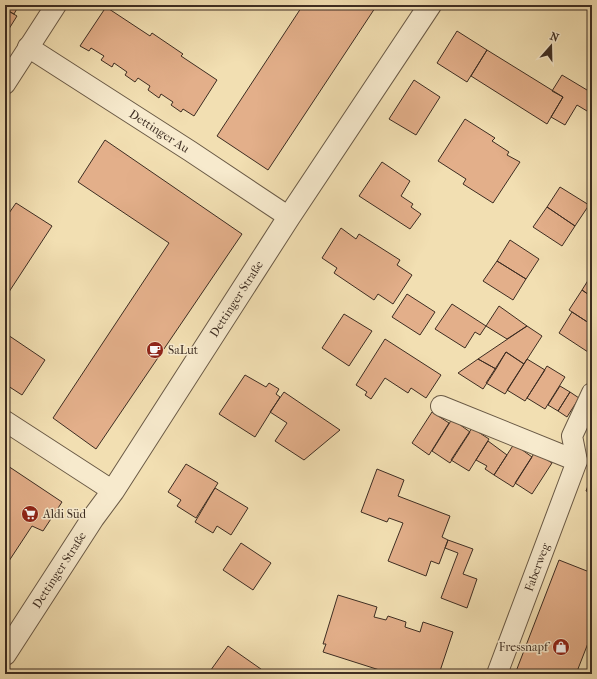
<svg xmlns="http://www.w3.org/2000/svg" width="597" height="679" font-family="'IM FELL French Canon',serif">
<rect width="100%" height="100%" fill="#f2dfb2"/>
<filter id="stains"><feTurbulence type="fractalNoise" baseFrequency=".005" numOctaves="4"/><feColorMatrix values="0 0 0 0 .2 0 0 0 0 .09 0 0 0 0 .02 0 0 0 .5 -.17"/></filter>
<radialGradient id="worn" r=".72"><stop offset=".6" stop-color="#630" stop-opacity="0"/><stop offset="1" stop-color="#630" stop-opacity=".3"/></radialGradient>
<!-- building -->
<path fill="#e3af8a" stroke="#3d2d22" d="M5 5H19L14 14 5 9Z
M303 5H377L268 170 217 136Z
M106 7 150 36 152 33 183 54 181 56 217 80 194 116 183 109 181 112 171 105 173 102 161 94 159 98 148 90 150 86 138 78 135 82 125 75 127 72 114 63 112 67 101 60 104 56 91 48 89 51 80 46Z
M5 9 17 16 7 32 5 31Z
M457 31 487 50 467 82 437 63Z
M487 50 563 97 547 124 471 76Z
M562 75 592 93V114L577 105 565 125 551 117 563 97 552 91Z
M414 80 440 97 416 135 389 119Z
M465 119 495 138 492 141 509 152 507 155 520 162 493 203 463 184 466 179 438 161Z
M105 140 242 234 96 449 53 418 169 243 78 182Z
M382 162 410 181 401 196 413 204 411 207 421 214 410 229 359 196Z
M560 187 589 205 575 226 547 207Z
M16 203 52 226 5 298V214L7 216Z
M547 207 575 226 562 246 533 227Z
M341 228 356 239 359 234 400 260 397 265 412 275 393 304 378 294 374 300 334 273 337 268 322 258Z
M510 240 539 259 526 279 497 261Z
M497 261 526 279 513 300 483 281Z
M592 274V297L582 290Z
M582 290 592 297V325L569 310Z
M407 294 435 312 420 335 392 317Z
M452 304 486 326 480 335 475 332 465 348 435 329Z
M499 306 527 326 507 339 486 326Z
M572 312 592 325V346L588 352 559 333Z
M344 314 372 331 349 366 322 348Z
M527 326 542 336 524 364 506 352 496 369 478 359Z
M5 333 45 360 22 395 5 384Z
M385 339 441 375 426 398 411 388 408 393 385 378 371 399 365 395 367 392 356 385Z
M506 352 524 364 505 394 486 383Z
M478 359 496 369 483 389 458 373Z
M527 359 545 370 525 401 507 390Z
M547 366 565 377 545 409 527 398Z
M245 375 266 387 269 383 279 389 276 394 280 397 255 437 219 414Z
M560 386 570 392 558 411 548 405Z
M284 392 340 430 304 460 275 441 287 423 270 412Z
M570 392 579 398 567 417 558 411Z
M432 412 449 423 429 455 412 443Z
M452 419 470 432 450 463 432 451Z
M472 428 489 439 469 471 451 460Z
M488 441 507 455 494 475 485 469 487 466 476 460Z
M514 444 532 457 513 487 494 475Z
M535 452 552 463 532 494 515 483Z
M5 464 62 502 43 531 32 526 5 567Z
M186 464 218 483 196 518 177 506 181 500 168 492Z
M377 469 404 480 398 496 450 516 442 537 448 540 439 564 431 561 426 576 388 561 403 523 389 518 387 522 361 512Z
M592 475V493L586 491Z
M215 488 248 508 231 535 217 526 213 533 195 522Z
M448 540 473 549 463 574 477 579 467 608 441 598 458 553 445 548Z
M241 543 271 563 253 590 223 570Z
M559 560 592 573V633L576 674H515Z
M338 595 377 607 374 617 386 620 388 616 406 622 405 627 420 632 423 622 453 632 439 674H392L323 652 326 644H323Z
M228 646 268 674H208Z"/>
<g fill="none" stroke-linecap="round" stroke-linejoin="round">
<!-- minor casing -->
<g stroke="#6a5a46" stroke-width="22">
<g id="minor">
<path id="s1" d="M28 47 190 151 289 217"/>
<path d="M5 84 56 5"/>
<path d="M441 406 577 461"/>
<path d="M5 421 113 491"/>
<path id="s2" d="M497 674 577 461 572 436 592 393"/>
</g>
</g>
<!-- tertiary casing -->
<g stroke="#6a5a46" stroke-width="24">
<g id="tertiary">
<path id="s3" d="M5 654 93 518 113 491 289 217 430 5"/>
</g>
</g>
<!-- minor -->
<use href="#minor" stroke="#f7eacd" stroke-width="20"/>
<!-- tertiary -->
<use href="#tertiary" stroke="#f7eacd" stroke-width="22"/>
</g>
<!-- icons -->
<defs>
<g id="cafe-disc" transform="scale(0.9)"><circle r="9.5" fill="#8f2418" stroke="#f7eacd"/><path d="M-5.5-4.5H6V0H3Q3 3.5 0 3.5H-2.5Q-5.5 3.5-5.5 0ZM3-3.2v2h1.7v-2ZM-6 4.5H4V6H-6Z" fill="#fff"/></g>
<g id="supermarket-disc" transform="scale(0.9)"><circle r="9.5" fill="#8f2418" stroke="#f7eacd"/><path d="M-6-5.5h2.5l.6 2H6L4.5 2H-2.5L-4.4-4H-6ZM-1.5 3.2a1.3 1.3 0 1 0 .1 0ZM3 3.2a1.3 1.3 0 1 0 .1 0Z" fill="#fff"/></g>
<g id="shop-disc" transform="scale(0.9)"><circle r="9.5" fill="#8f2418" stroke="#f7eacd"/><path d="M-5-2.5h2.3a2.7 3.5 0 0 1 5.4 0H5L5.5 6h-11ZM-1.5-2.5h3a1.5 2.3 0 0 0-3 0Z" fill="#fff"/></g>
</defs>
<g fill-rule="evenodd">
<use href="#cafe-disc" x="155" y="350"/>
<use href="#supermarket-disc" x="30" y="514"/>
<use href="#shop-disc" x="561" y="647"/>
</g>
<g text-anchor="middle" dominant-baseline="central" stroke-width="3" stroke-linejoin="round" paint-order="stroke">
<!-- street labels -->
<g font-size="12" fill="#3d2d22" stroke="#f7eacd">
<text stroke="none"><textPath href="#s1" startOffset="156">Dettinger Au</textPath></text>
<text stroke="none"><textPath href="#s3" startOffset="424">Dettinger Straße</textPath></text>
<text stroke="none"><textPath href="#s2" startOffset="114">Faberweg</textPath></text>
<text stroke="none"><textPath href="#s3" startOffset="100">Dettinger Straße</textPath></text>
</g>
<!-- poi labels -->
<g font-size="12" fill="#3d2d22" stroke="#f7eacd" text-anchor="start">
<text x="168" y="350">SaLut</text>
<text x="43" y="514">Aldi Süd</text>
<text x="548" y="647" text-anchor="end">Fressnapf</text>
</g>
</g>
<!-- margin -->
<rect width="597" height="679" fill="none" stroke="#f2dfb2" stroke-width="20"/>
<rect x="6" y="6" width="585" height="667" fill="none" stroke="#3d2d22" stroke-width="2"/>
<rect x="10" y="10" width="577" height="659" fill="none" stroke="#3d2d22"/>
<!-- north arrow -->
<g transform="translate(551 46) rotate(20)" stroke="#f7eacd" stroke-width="3" paint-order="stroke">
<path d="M0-3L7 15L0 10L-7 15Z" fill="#3d2d22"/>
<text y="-6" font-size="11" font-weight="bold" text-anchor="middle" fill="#3d2d22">N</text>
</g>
<rect width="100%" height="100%" filter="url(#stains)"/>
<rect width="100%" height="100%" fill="url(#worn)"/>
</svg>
